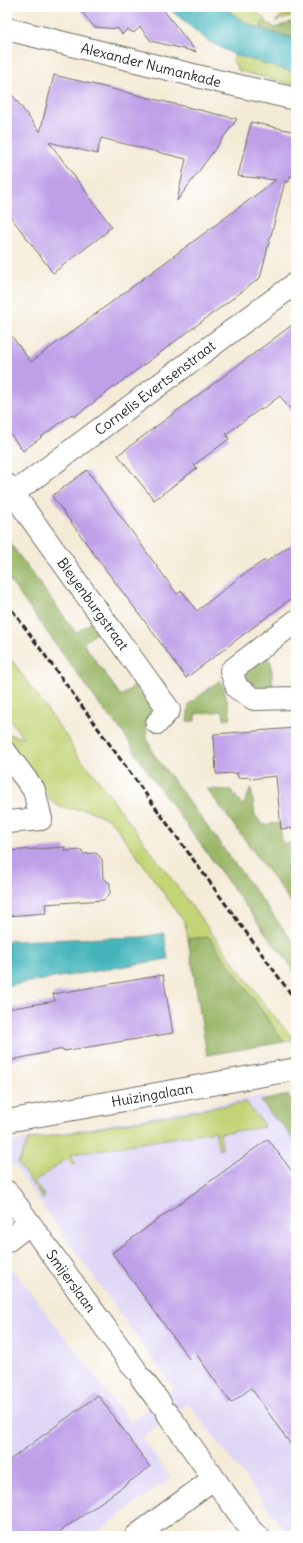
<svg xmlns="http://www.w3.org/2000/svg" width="303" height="1543" font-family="Delius,sans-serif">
<rect width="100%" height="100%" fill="#fff"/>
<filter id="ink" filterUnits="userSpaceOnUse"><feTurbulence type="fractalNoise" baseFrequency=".025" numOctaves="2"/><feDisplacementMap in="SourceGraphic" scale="8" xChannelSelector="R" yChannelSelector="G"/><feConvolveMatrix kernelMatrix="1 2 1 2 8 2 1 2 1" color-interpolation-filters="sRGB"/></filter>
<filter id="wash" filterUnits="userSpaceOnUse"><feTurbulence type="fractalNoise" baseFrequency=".012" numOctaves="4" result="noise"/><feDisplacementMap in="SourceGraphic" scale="16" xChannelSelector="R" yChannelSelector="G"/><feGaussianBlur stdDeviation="0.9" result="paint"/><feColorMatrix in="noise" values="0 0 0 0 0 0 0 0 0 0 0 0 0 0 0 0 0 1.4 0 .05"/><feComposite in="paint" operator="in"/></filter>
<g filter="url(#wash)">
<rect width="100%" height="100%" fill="#f4ebd7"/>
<!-- built -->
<path fill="#dfd5f5" d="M264 1095 296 1139V1536H289L188 1403 142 1438 171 1478 92 1536H7V1265L9 1264 130 1422 174 1389 7 1156V1143Z"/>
<!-- green -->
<path fill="#c3d477" stroke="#778051" d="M224 7H251L267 21H265L261 27 262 30C247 25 235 17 224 7Z
M289 7H296V14L276 21Z
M235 55 296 73V85L239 71 233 61Z
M7 654 69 740 74 751 82 761 89 768 269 1010 294 1039 284 1042 209 937 188 939 185 923 115 825 108 819 88 810 62 808 52 802 30 772 7 747V734L23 738 7 716Z
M246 1102 263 1124 264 1127 220 1133 222 1149 219 1150 215 1131 72 1154 74 1163 72 1165 66 1159 34 1182 45 1197 43 1199 18 1164 28 1140Z"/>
<!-- forest -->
<path fill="#9ab668" stroke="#62704a" d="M296 20V38L262 30V23L265 21 275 28Z
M7 539 76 633 93 621 99 631 83 643 121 696 139 682 152 704 146 726 147 738 153 753 296 946V974L283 955 275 946 147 771C133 750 123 728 105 712L7 577Z
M264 653 271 662 273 690C262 688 247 687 246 673Z
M220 680 226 696 231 718 224 719 223 711 195 714V721H187L189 704Z
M251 788 255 815 263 825 279 823 283 844 296 842V909L207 789 231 790 243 806Z
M209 937 284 1042 207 1055 188 939Z
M288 1095 296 1107V1143L281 1123 274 1118 261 1101Z"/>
<!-- water -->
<path fill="#45b5bb" stroke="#387073" d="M167 7H224C244 24 269 35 296 38V73L235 55 208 41Z
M164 933 168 959 7 986V941L141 937Z"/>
<g id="blocks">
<!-- building -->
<path fill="#be9fe8" d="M78 7H163L162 8 196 52 151 41 140 27 134 33 132 31 131 32 128 29 122 34 118 29 94 27Z
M54 75 237 119 177 201 186 159 101 138 97 154 49 142 112 227 107 230 108 231 53 273 7 212V88L40 132Z
M251 122 296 132V177L290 176 289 182 285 181 260 278 74 417 72 414 23 451 7 430V330L31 362 276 180 238 176Z
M296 322V417L280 396 261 410 260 409 226 434 229 439 194 465 197 468 154 500 118 455Z
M87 470 177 594 182 591 197 611 245 573 265 560 266 562 296 541V595L186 678 143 619 102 565 52 496Z
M296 728V828L281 829 276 776 250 779V777L238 778 237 773 216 774 214 734Z
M65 847V851L82 850 83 854 96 853 102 859 103 878 110 883V893L104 900 45 904 46 913 7 916V851Z
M163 975 173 1033 64 1051 63 1049 7 1061V1009L55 1001 53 994Z
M268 1139 296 1177V1452L251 1388 231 1403 196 1354 190 1360 112 1253Z
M98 1395 150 1467 54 1536H7V1462Z"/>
</g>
</g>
<g filter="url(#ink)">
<use href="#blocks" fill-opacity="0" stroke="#716e67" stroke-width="1"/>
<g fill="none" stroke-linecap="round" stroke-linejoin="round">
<!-- minor casing -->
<g stroke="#716e67" stroke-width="24">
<path id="minor" d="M7 29 217 81 296 99
M7 485 169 710 157 723
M14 493 296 283
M296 621 231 671 237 688 254 699 296 698
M7 754 34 790 41 819 7 822
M7 1121 296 1069
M7 1192 135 1369
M7 1241 29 1224
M142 1379 160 1403
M168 1414 253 1533 258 1536
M136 1536 213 1479"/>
</g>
<!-- minor -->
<use href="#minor" stroke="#fff" stroke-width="22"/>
<!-- rail -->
<path stroke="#2b2b2b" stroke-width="3" stroke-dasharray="6 3" stroke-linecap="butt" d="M7 603 296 1001"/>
</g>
</g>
<g text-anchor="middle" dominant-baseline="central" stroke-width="3" stroke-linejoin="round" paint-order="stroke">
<!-- street labels -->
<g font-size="14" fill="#2b2b2b" stroke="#fff">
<text transform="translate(151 65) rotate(14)">Alexander Numankade</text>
<text transform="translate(155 388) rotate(-37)">Cornelis Evertsenstraat</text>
<text transform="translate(93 604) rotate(54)">Bleyenburgstraat</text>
<text transform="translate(152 1095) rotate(-10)">Huizingalaan</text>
<text transform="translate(71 1281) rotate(54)">Smijerslaan</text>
</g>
</g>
<!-- margin -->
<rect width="303" height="1543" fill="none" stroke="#fff" stroke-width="24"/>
</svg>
